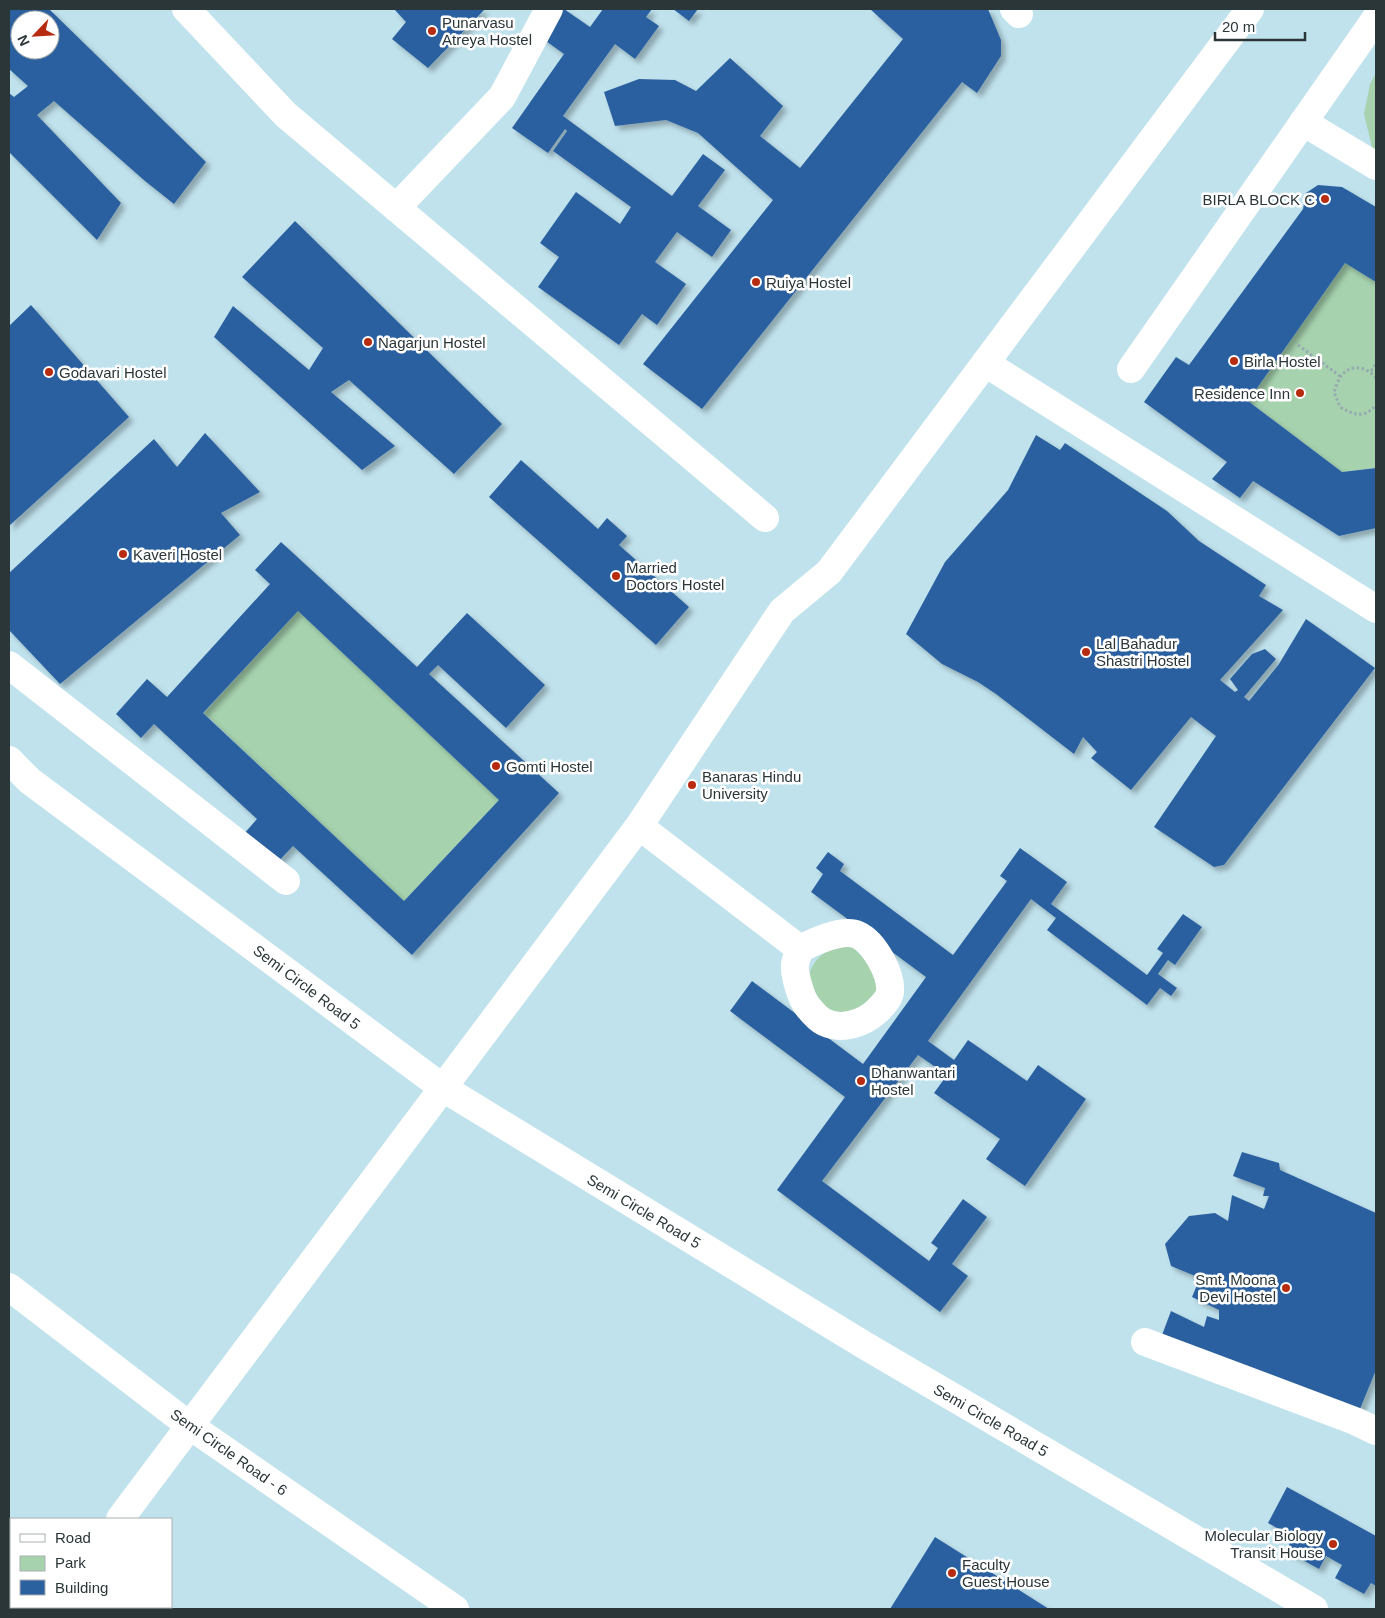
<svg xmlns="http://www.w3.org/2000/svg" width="1385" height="1618" font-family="Helvetica,sans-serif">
<defs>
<filter id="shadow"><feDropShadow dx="4.5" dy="4.5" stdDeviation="2.5" flood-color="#0004"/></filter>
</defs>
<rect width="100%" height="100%" fill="#d5eff7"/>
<!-- built -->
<path fill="#c0e2ed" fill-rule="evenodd" d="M9 9H1376V1609H9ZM20 20H50V50H20ZM11 1519H171V1607H11Z"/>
<!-- green -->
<path fill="#a6d2ae" d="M1376 73V152L1372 147 1364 114 1370 84Z
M1345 263 1376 282V468L1342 472 1248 401Z
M298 611 499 800 404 901 204 713Z
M847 946 862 950 878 980 877 991 864 1012 830 1016 822 1008 808 978C815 955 825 950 847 946Z"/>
<!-- building -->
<path fill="#2c619f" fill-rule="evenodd" filter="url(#shadow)" d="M9 9H49L206 162 174 204 145 181 54 101 37 115 121 203 97 240 9 152V93L14 97 28 86 9 69ZM20 20H50V50H20Z
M394 9H485L428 68 392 39 406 22Z
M558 9H564L590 27 603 9H652L646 17 659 26 635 59 615 44 563 116 672 196 703 154 725 170 698 206 731 230 712 257 677 232 655 262 686 284 657 325 642 314 619 345 538 287 559 257 540 243 576 192 620 224 631 207 553 151 567 131 565 129 548 153 512 128 564 54 539 36Z
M673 9H698L689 21Z
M870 9H988L1001 40V56L977 93 962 82 702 409 643 364 773 200 698 133 666 120 615 126 604 92 639 79 675 80 696 91 730 58 783 106 760 136 800 168 903 39Z
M1318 185 1342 187 1376 207V282L1345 263 1248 401 1342 472 1376 468V528L1339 536 1253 481 1240 498 1212 479 1227 462 1144 402 1176 357 1189 365 1303 209 1306 193Z
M295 221 502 424 454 474 349 380 331 392 395 446 362 470 214 337 233 306 309 370 323 348 242 277Z
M31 305 129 417 9 526V326Z
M205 433 260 492 221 513 240 535 60 684 9 630V573L154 439 177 467Z
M1036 435 1060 450 1065 443 1167 511 1199 541 1266 585 1259 596 1283 610 1220 680 1235 692 1238 690 1230 679 1252 654 1265 649 1276 659 1244 697 1249 701 1279 664 1306 619 1375 668 1224 865 1214 867 1154 827 1216 736 1191 717 1131 790 1091 758 1097 752 1083 737 1074 754 996 694 978 682 942 664 906 634 945 562 1008 490Z
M521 460 598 529 607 518 627 536 619 545 689 607 656 645 489 497Z
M281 542 417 667 467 613 545 685 506 728 438 665 429 674 559 793 412 955 293 846 274 866 242 836 257 819 154 724 141 738 116 714 147 679 167 697 270 584 255 570ZM298 611 499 800 404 901 203 713Z
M1020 848 1067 882 1051 904 1147 975 1163 953 1157 949 1183 914 1202 927 1175 965 1168 960 1158 974 1177 988 1171 996 1160 988 1147 1005 1047 930 1056 918 1031 899 928 1041 954 1060 968 1040 1027 1081 1038 1065 1086 1099 1025 1186 986 1159 1000 1139 934 1093 947 1075 918 1055 822 1181 929 1261 938 1248 931 1243 963 1199 987 1217 952 1264 968 1276 940 1312 777 1190 845 1097 730 1011 752 981 863 1064 926 977 811 892 823 874 816 868 828 852 844 864 840 871 953 955 1007 881 1000 876Z
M1242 1152 1279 1163 1280 1170 1376 1213V1370L1355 1421 1162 1335 1171 1311 1204 1327 1207 1316 1219 1320V1310L1192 1297 1200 1278 1171 1266 1165 1244 1189 1216 1215 1213 1228 1221 1232 1195 1264 1209 1269 1196H1263L1265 1188 1233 1176Z
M1287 1487 1376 1536V1586L1371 1583 1364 1594 1335 1578 1342 1565 1326 1556 1319 1569 1286 1551 1293 1537 1268 1523Z
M935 1537 1049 1609H890Z"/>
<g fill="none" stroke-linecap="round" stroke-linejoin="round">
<!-- path -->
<path stroke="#96aab0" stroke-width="3" stroke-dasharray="2.5 2.5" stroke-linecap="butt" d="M1298 345 1340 376
M1371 371 1376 364
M1376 378C1367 367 1351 363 1341 376 1338 380 1336 387 1334 392L1340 407C1354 415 1364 419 1376 405"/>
<!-- minor -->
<path stroke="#fff" stroke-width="28" d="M186 9 286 115 765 518
M1014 9 1019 14
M1303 122 1376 166
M396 208 502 97 549 9
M985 363 1376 609
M1131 369 1376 18
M9 665 286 881
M9 760 30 781 443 1088 864 1345 1314 1609
M639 826 800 949C798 954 796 959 795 964 794 974 801 999 808 1007 812 1012 818 1019 824 1022 842 1031 864 1023 877 1011 882 1006 889 999 890 992 891 981 886 969 881 960 876 951 867 939 858 935 843 928 813 942 800 949
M9 1287 190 1426 455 1609
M1145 1342 1355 1421 1376 1431
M120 1519 639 826 782 611 829 572 1250 9
M52 1609 54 1607"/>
</g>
<!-- markers -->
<g fill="#b72b11" stroke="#fff" stroke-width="2">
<circle cx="432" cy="31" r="5"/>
<circle cx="1325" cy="199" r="5"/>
<circle cx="756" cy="282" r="5"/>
<circle cx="368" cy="342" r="5"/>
<circle cx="1234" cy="361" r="5"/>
<circle cx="49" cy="372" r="5"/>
<circle cx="1300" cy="393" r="5"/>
<circle cx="123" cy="554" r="5"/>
<circle cx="616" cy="576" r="5"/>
<circle cx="1086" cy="652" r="5"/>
<circle cx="496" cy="766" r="5"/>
<circle cx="692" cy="785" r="5"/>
<circle cx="861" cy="1081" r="5"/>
<circle cx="1286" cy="1288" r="5"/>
<circle cx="1333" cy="1544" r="5"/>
<circle cx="952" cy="1573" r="5"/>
</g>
<g text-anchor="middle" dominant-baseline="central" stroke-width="5" stroke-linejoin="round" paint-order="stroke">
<!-- poi labels -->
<g font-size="15" fill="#2b3639" stroke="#fff" text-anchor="start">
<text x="442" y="22">Punarvasu<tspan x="442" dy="17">Atreya Hostel</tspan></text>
<text x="1315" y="199" text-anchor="end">BIRLA BLOCK C</text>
<text x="766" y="282">Ruiya Hostel</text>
<text x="378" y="342">Nagarjun Hostel</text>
<text x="1244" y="361">Birla Hostel</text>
<text x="59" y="372">Godavari Hostel</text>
<text x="1290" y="393" text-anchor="end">Residence Inn</text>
<text x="133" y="554">Kaveri Hostel</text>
<text x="626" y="567">Married<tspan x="626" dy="17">Doctors Hostel</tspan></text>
<text x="1096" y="643">Lal Bahadur<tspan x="1096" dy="17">Shastri Hostel</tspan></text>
<text x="506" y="766">Gomti Hostel</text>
<text x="702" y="776">Banaras Hindu<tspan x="702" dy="17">University</tspan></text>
<text x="871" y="1072">Dhanwantari<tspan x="871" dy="17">Hostel</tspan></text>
<text x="1276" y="1279" text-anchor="end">Smt. Moona<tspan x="1276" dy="17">Devi Hostel</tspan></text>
<text x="1323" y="1535" text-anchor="end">Molecular Biology<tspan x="1323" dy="17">Transit House</tspan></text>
<text x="962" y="1564">Faculty<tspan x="962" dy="17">Guest House</tspan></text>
</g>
<!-- street labels -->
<g font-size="15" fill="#2b3639" stroke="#fff">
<text transform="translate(307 987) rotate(37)">Semi Circle Road 5</text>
<text transform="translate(644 1211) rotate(31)">Semi Circle Road 5</text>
<text transform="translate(991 1420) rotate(30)">Semi Circle Road 5</text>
<text transform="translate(229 1452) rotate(35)">Semi Circle Road - 6</text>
</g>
</g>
<!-- border -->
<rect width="1385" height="1618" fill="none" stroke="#2b3639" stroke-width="20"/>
<!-- legend -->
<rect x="10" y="1518" width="162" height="90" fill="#ffffff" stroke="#aaafb0"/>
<rect x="20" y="1534" width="25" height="8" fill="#ffffff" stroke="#aaafb0"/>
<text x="55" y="1543" font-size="15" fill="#2b3639">Road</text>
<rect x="20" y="1556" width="25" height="15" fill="#a6d2ae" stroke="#aaafb0"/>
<text x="55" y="1568" font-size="15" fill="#2b3639">Park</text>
<rect x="20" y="1580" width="25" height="15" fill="#2c619f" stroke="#aaafb0"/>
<text x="55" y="1593" font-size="15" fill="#2b3639">Building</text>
<!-- north arrow -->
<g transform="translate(35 35) rotate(245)"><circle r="24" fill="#ffffff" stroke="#aaafb0"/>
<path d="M0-4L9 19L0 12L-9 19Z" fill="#b72b11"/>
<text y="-8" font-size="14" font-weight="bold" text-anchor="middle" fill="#2b3639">N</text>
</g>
<!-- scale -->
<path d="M1215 32v8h90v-8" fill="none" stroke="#2b3639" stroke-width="2.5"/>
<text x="1222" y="32" font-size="15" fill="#2b3639" stroke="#ffffff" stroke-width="4" paint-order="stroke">20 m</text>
</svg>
